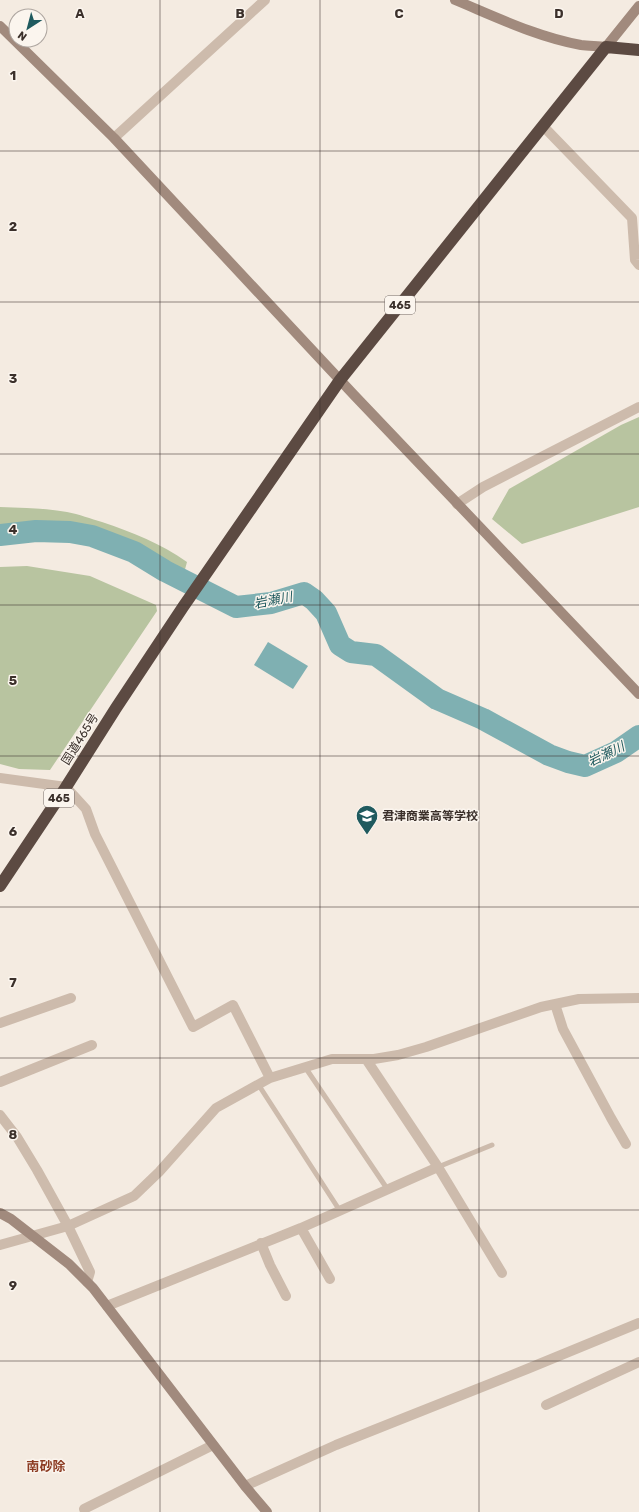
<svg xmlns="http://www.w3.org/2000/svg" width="639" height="1512" font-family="Rubik,'Noto Sans JP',sans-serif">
<rect width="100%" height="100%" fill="#f4ebe1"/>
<!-- green -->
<path fill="#b8c4a0" d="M639 417V507L522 544 492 519 509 489 621 425Z
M0 507C22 508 45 508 67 512 79 514 91 519 102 522 134 533 160 543 187 562L184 573 173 574 116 552 93 541 49 532 21 533 0 531Z
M27 566 90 576 156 605 157 611 50 770 19 769 0 764V567Z"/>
<!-- water -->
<path fill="#7fb0b2" d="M268 642 308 666 293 689 254 665Z"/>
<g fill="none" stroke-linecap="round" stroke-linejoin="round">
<!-- river -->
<path stroke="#7fb0b2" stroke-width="22" d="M0 535 36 531 70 532 92 536 134 552 165 571 236 607 271 603 304 593 314 600 326 613 340 645 351 652 376 655 437 699 483 719 549 755 568 762 585 766 616 752 639 736"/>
<!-- lane -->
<path stroke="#cdbbac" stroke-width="5" d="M305 1067 388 1190
M258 1084 340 1211
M438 1167 492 1145"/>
<!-- street -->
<path stroke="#cdbbac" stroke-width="10" d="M543 126 632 218 635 260 639 265
M114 138 265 0
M457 504 483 487 639 407
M0 778 66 787 86 809 95 834 193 1027 233 1005 270 1078
M555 1004 563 1029 611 1118 626 1144
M0 1023 71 998
M366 1059 438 1167 502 1273
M0 1082 92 1045
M0 1115 17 1137 37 1170 68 1226 90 1272 87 1282
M301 1228 330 1279
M261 1243 270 1265 286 1296
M0 1245 68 1226 134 1196 159 1172 216 1108 270 1078 332 1059H374L398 1055 426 1047 541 1007 579 999 639 998
M107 1306 301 1228 438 1167
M546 1405 639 1362
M245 1486 336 1445 527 1369 639 1323
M84 1509 213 1445"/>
<!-- secondary -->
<path stroke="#a18a7d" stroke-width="10" d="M455 0C496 17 537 37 581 45 589 46 598 46 606 47L639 6
M0 26 114 138 354 395 639 694
M0 1213 11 1219 69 1264 93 1288 245 1486 267 1512"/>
<!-- highway -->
<path stroke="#5c4a42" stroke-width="12" d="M0 886 66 787 116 708 183 607 340 380 606 47 639 50"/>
</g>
<!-- grid -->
<path fill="none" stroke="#3b302b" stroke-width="1" stroke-opacity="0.55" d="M160 0V1512M320 0V1512M479 0V1512M0 151H639M0 302H639M0 454H639M0 605H639M0 756H639M0 907H639M0 1058H639M0 1210H639M0 1361H639"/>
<!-- icons -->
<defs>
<g id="university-pin" transform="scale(1.15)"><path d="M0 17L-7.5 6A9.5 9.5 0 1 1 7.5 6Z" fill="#1f5a5e" stroke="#fbf5ee"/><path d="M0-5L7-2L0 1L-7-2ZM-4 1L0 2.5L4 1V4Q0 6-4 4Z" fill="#fff"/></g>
</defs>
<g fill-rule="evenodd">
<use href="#university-pin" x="367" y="816"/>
</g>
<g text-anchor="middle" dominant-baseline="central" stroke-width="3" stroke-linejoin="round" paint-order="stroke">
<!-- shield labels -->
<g fill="#fbf5ee" stroke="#756b66" stroke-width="1">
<rect x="385" y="296" width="30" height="18" rx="3"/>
<rect x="44" y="789" width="30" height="18" rx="3"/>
</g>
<g font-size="11" font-weight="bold" fill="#3b302b">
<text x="400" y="305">465</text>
<text x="59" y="798">465</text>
</g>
<!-- street labels -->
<g font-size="12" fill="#3b302b" stroke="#fbf5ee">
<text transform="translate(80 739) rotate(-58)">国道465号</text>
</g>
<!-- poi labels -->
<g font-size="12" font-weight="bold" fill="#3b302b" stroke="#fbf5ee" text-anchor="start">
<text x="382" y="816">君津商業高等学校</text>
</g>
<!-- water labels -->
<g font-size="13" font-style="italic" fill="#1f5a5e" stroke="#fbf5ee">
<text transform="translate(273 600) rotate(-11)">岩瀬川</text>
<text transform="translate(606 754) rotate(-26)">岩瀬川</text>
</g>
<!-- neighbourhood labels -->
<g font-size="13" font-weight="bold" fill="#8c3b22" stroke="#fbf5ee">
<text x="46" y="1466">南砂除</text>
</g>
</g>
<g font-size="13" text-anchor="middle" font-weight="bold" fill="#3b302b" stroke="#fbf5ee" stroke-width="3" stroke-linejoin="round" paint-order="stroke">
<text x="80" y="18">A</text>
<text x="240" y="18">B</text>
<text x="399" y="18">C</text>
<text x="559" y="18">D</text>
<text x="13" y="80">1</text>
<text x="13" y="231">2</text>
<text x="13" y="383">3</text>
<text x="13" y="534">4</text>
<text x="13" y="685">5</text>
<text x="13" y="836">6</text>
<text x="13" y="987">7</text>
<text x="13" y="1139">8</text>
<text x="13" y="1290">9</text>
</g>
<!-- north arrow -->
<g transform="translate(28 28) rotate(216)"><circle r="19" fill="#fbf5ee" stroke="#aea6a0"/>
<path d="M0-3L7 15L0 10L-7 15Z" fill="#1f5a5e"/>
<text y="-6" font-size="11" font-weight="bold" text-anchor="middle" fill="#3b302b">N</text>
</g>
</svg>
